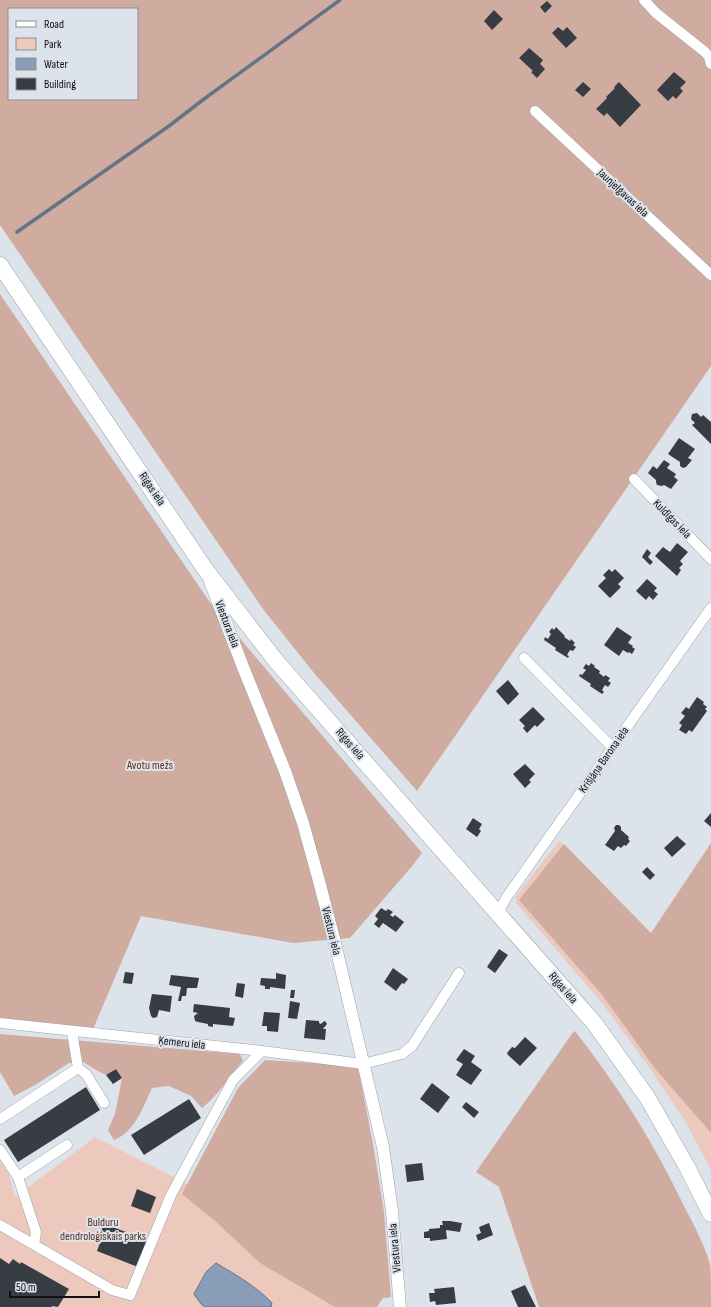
<svg xmlns="http://www.w3.org/2000/svg" width="711" height="1307" font-family="'Sofia Sans Condensed',sans-serif">
<rect width="100%" height="100%" fill="#dde3eb"/>
<!-- green -->
<path fill="#edc8bc" d="M559 841 564 844 520 900 603 996 656 1070 711 1133V1170L685 1121 649 1067 603 1004 516 903V896Z
M95 1137 376 1280 378 1307H271L272 1303C256 1286 236 1275 216 1263L201 1304 205 1307H0V1161L9 1174 15 1197Z"/>
<!-- forest -->
<path fill="#d0aca0" fill-rule="evenodd" d="M0 0H711V366L417 791 314 673 263 609 0 225ZM9 9H137V99H9Z
M0 294 209 601 259 661 422 853 413 865 350 938 293 943 141 916 91 1034 0 1023Z
M711 843V1133L656 1070 603 996 519 900 564 844 651 933Z
M575 1031C618 1086 654 1143 684 1206 694 1225 704 1244 710 1264 711 1274 711 1296 711 1307H539L499 1187 476 1172 571 1035Z
M0 1034 240 1054 243 1061C229 1077 218 1095 202 1108L191 1096 169 1086 152 1088C143 1107 135 1132 114 1140L108 1130 115 1114 122 1078 116 1069 106 1075 96 1070 83 1062 69 1063 35 1085 14 1096 0 1072Z
M265 1060 358 1066 374 1150 384 1212 391 1297 383 1298 377 1307H335L260 1263 215 1221 182 1194 238 1088Z"/>
<!-- water -->
<path fill="#8a9db8" stroke="#657387" d="M216 1263C236 1275 256 1286 272 1303L271 1307H205L201 1304 194 1294 206 1272Z"/>
<g fill="none" stroke-linecap="round" stroke-linejoin="round">
<!-- stream -->
<path stroke="#657387" stroke-width="3.5" d="M17 232 169 126 204 99 340 0"/>
</g>
<!-- building -->
<path fill="#383c43" d="M547 1 552 6 545 13 540 7Z
M494 10 503 19 492 30 484 21Z
M558 27 563 31 567 27 577 38 566 48 552 33Z
M529 48 543 60 540 64 545 69 537 78 531 72 533 71 519 58Z
M674 72 686 82 680 88 683 91 676 99 673 96 668 101 657 90Z
M583 82 591 89 583 97 575 90Z
M619 82 641 105 620 127 607 113 604 116 596 109 607 98 606 97 615 88 614 87Z
M697 413 701 417 703 415 711 422V444L692 425 695 423 691 419 692 414Z
M679 438 695 449 688 458 692 460 686 467 683 468 680 466V462L668 454Z
M664 460 670 464 667 468 676 474 674 477 678 480 671 489 664 485 662 486 657 485 656 482V480L648 473 653 466 657 469Z
M677 543 688 552 680 561 683 564 679 568 681 570 677 576 655 556 663 547 670 552Z
M647 549 651 553 648 557 653 562 650 565 642 557Z
M609 569 612 572 615 569 624 578 618 584 621 587 610 598 598 586 606 578 603 575Z
M647 579 657 588 654 591 658 594 653 600 649 596 646 600 636 591Z
M556 627 565 636 564 637 570 641 571 639 575 643 573 645 576 647 573 651 570 650 567 655 569 656 568 658 555 650 556 648 544 640 545 637 548 639 551 634 549 632 552 628 554 630Z
M617 627 632 637 628 643 633 646 632 647 635 649 632 654 629 652 628 653 623 650 619 656 604 645Z
M591 663 595 666 594 667 600 671 599 673 604 677 605 675 610 678 608 681 611 683 608 687 605 685 602 690 604 692 602 694 590 686 591 684 579 676 580 674 582 675 586 670 583 668 586 664 589 666Z
M508 680 519 694 508 705 496 691Z
M697 697 704 702 703 704 707 707 705 709 707 711 692 732 689 730 686 734 679 730 682 725 679 723 685 716 681 713 686 707 689 709Z
M533 707 545 719 537 727 535 725 527 733 523 728 525 726 519 720Z
M525 764 535 774 529 780 531 782 525 788 513 774Z
M711 813V827L704 821Z
M473 818 482 824 479 829 481 831 477 837 466 829Z
M616 825H619L621 827V830L629 837 628 839 630 841 626 846 624 845 621 848 618 846 614 851 605 845 615 831 614 828Z
M677 836 686 844 672 857 664 848Z
M647 867 655 875 650 880 642 872Z
M381 908 386 911 388 909 393 912 390 915 393 917 395 915 404 922 396 932 383 923 379 928 374 924 378 919 375 916Z
M499 949 508 955 495 973 487 967Z
M393 968 408 979 404 984 402 983 396 991 384 982Z
M125 972 134 973 132 984 123 983Z
M276 973 286 975 285 989 270 987V989H265V986L260 985 261 978 276 979Z
M171 975 199 978 197 988H187L186 996H182L181 1001H178L181 987 169 985Z
M237 983 245 984 243 998 235 996Z
M291 990H295L294 998H290Z
M152 994 172 996 170 1012 159 1010 157 1017 153 1018 151 1016 149 1008Z
M290 1001 300 1003 297 1019 288 1018Z
M194 1004 230 1008 229 1017 235 1018 233 1026 213 1024V1027L208 1026V1024L198 1022 195 1021 194 1016 198 1013 193 1012Z
M264 1012 280 1013 278 1032 267 1031V1026H262Z
M306 1020 319 1021V1023L321 1024 323 1022 325 1021 327 1024 323 1029H326L325 1040 304 1038Z
M525 1037 537 1048 520 1066 508 1055 507 1053 512 1047 515 1048Z
M464 1049 475 1056 471 1062 482 1070 471 1085 456 1075 463 1064 456 1060Z
M116 1069 122 1078 113 1084 106 1075Z
M432 1083 450 1097 438 1113 420 1099Z
M86 1087 100 1110 18 1162 4 1140Z
M189 1099 201 1118 144 1155 131 1135Z
M466 1102 479 1112 474 1118 462 1107Z
M422 1163 424 1180 407 1182 405 1165Z
M137 1189 156 1197 150 1213 131 1206Z
M442 1221H450L462 1223 460 1232 446 1230 447 1239 430 1241V1238H424V1232L429 1231V1229L440 1228V1225H443Z
M489 1223 493 1235 478 1241 476 1235 481 1233 479 1227Z
M104 1224 148 1240 138 1267 97 1251 103 1235 100 1234Z
M0 1258 9 1264 13 1259 20 1264 21 1262 69 1289 58 1307 52 1306V1307H0Z
M525 1285 536 1307H518L511 1291Z
M454 1287 456 1303 436 1305 435 1301 430 1302 429 1293H435L434 1289Z"/>
<g fill="none" stroke-linecap="round" stroke-linejoin="round">
<!-- minor casing -->
<g stroke="#9ca1a9" stroke-width="11">
<path id="minor" d="M644 0 656 13 705 52 709 57 711 64
M535 111 711 275
M634 479 711 559
M524 658 612 747
M498 913 506 898 711 608
M0 1023 262 1051 363 1064 402 1054 412 1046 459 973
M72 1032 78 1068
M0 1119 78 1068 86 1074 104 1103
M0 1150 18 1177 36 1232 34 1245
M18 1177 67 1145
M0 1225 112 1290 130 1295 171 1195 178 1182 233 1080 262 1051"/>
</g>
<!-- tertiary casing -->
<g stroke="#9ca1a9" stroke-width="13">
<path id="tertiary" d="M210 581 243 667 285 771 303 823 319 881 334 939 383 1147 392 1211 400 1307"/>
</g>
<!-- primary casing -->
<g stroke="#9ca1a9" stroke-width="17">
<path id="primary" d="M0 265 205 569 276 661 595 1024 647 1097 687 1167 711 1214"/>
</g>
<!-- minor -->
<use href="#minor" stroke="#fff" stroke-width="10"/>
<!-- tertiary -->
<use href="#tertiary" stroke="#fff" stroke-width="12"/>
<!-- primary -->
<use href="#primary" stroke="#fff" stroke-width="16"/>
</g>
<g text-anchor="middle" dominant-baseline="central" stroke-width="4" stroke-linejoin="round" paint-order="stroke">
<!-- street labels -->
<g font-size="12" fill="#0f1114" stroke="#dde3eb">
<text transform="translate(623 193) rotate(43)">Jaunjelgavas iela</text>
<text transform="translate(152 489) rotate(56)">Rīgas iela</text>
<text transform="translate(672 519) rotate(46)">Kuldīgas iela</text>
<text transform="translate(227 624) rotate(69)">Viestura iela</text>
<text transform="translate(350 744) rotate(49)">Rīgas iela</text>
<text transform="translate(604 760) rotate(-55)">Krišjāņa Barona iela</text>
<text transform="translate(331 931) rotate(76)">Viestura iela</text>
<text transform="translate(563 988) rotate(49)">Rīgas iela</text>
<text transform="translate(182 1043) rotate(6)">Ķemeru iela</text>
<text transform="translate(395 1248) rotate(-95)">Viestura iela</text>
</g>
<!-- park labels -->
<g font-size="12" fill="#602f1f" stroke="#dde3eb">
<text x="150" y="765">Avotu mežs</text>
<text x="103" y="1222">Bulduru<tspan x="103" dy="14">dendroloģiskais parks</tspan></text>
</g>
</g>
<!-- legend -->
<rect x="8" y="8" width="130" height="92" fill="#dde3eb" stroke="#8b8f95"/>
<rect x="16" y="21" width="20" height="6" fill="#ffffff" stroke="#8b8f95"/>
<text x="44" y="28" font-size="12" fill="#0f1114">Road</text>
<rect x="16" y="38" width="20" height="12" fill="#edc8bc" stroke="#8b8f95"/>
<text x="44" y="48" font-size="12" fill="#0f1114">Park</text>
<rect x="16" y="58" width="20" height="12" fill="#8a9db8" stroke="#8b8f95"/>
<text x="44" y="68" font-size="12" fill="#0f1114">Water</text>
<rect x="16" y="78" width="20" height="12" fill="#383c43" stroke="#8b8f95"/>
<text x="44" y="88" font-size="12" fill="#0f1114">Building</text>
<!-- scale -->
<path d="M10 1291v6h89v-6" fill="none" stroke="#0f1114" stroke-width="2"/>
<text x="16" y="1291" font-size="12" fill="#0f1114" stroke="#dde3eb" stroke-width="3" paint-order="stroke">50 m</text>
</svg>
